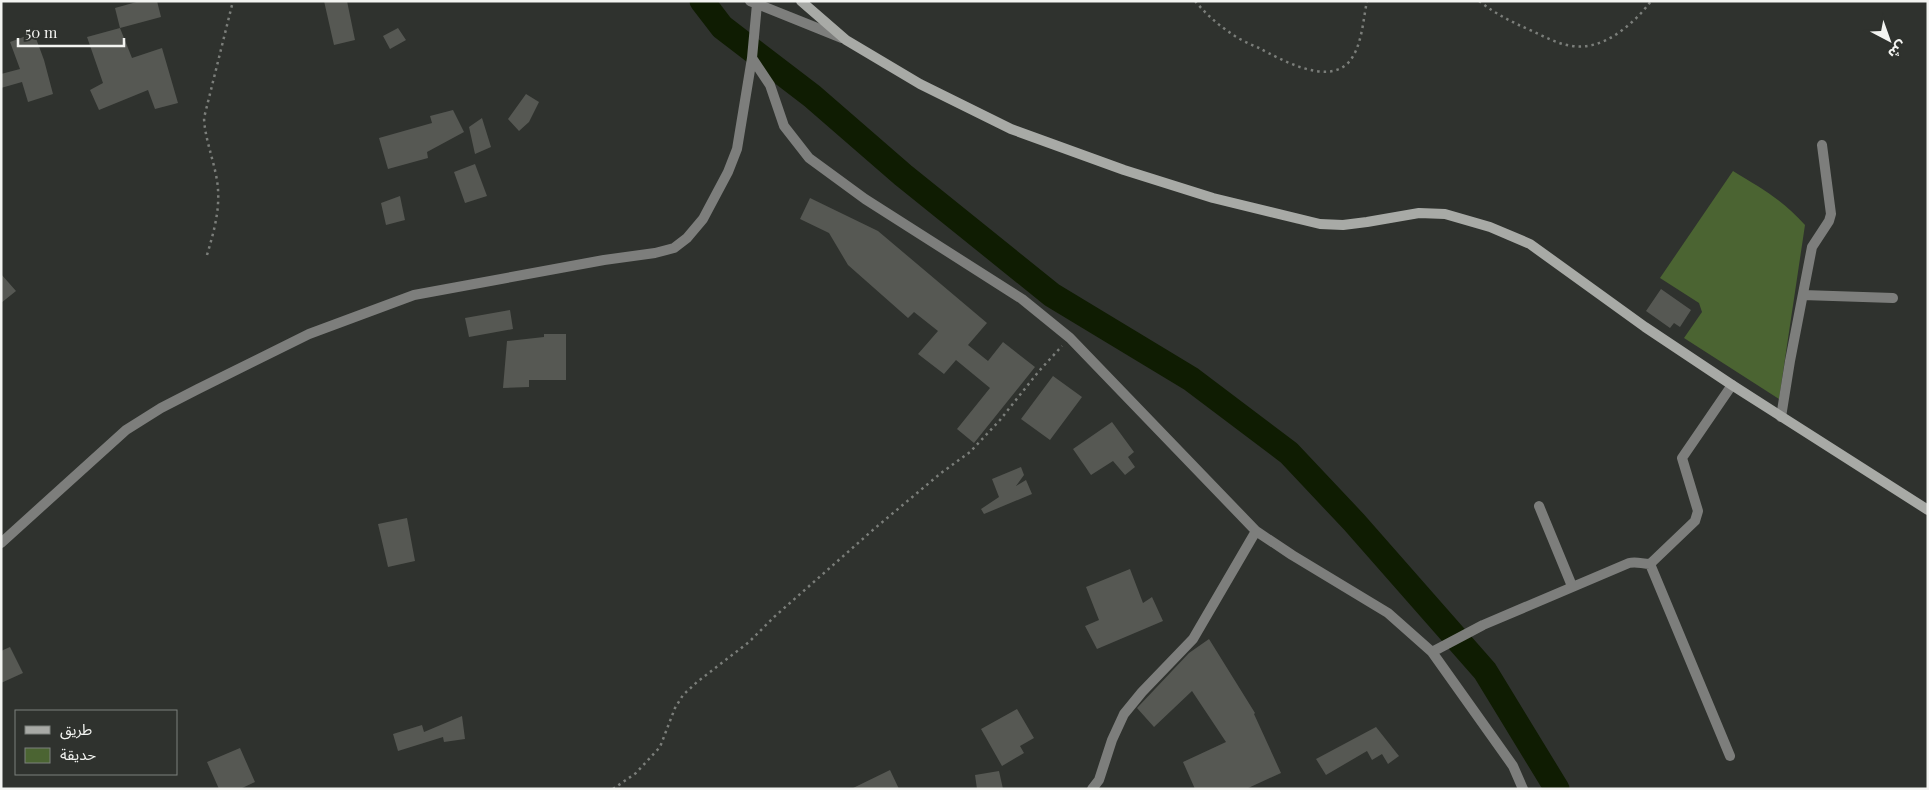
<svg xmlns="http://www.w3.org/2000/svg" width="1929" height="790" font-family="'Playfair Display','Noto Sans Arabic',serif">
<rect width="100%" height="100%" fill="#2f322e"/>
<!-- green -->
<path fill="#4b6432" d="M1733 171C1761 188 1783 200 1805 225L1779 399 1684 338 1702 312 1699 303 1660 278Z"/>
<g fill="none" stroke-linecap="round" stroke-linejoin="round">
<!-- river -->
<path stroke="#0f1c02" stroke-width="25" d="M702 1 722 27 812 96 903 175 1052 295 1191 379 1289 453 1354 522 1485 671 1557 789"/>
</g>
<!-- building -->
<path fill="#565853" d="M140 1H157L161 17 120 28 115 8Z
M324 1H347L355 40 334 45Z
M120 28 132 58 162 48 178 103 155 109 148 90 99 110 90 90 103 83 87 37Z
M398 28 406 40 390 49 383 36Z
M34 33 44 60 53 94 28 102 22 82 1 88V74L20 69 10 42Z
M526 94 539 102 529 122 519 131 508 119Z
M453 110 464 132 427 152 428 158 388 169 379 138 432 123 430 116Z
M482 118 491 147 475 154 469 127Z
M475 164 487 196 465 203 454 172Z
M400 196 405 220 386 225 381 203Z
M810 198 878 231 987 323 968 345 988 361 1003 342 1035 367 974 443 957 429 990 388 956 360 944 374 918 354 938 331 914 312 908 318 848 265 829 233 800 219Z
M1 274 16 291 1 303Z
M1661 289 1691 310 1680 327 1674 323 1670 328 1646 311Z
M510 310 513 329 469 337 465 318Z
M544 334H566V380H529V387L503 388 507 341 544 337Z
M1053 376 1082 397 1050 440 1021 419Z
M1112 422 1134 452 1128 457 1135 467 1125 475 1113 461 1091 475 1073 449Z
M1021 467 1024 475 1016 486 1026 480 1032 494 984 514 981 509 999 497 992 479Z
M407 518 415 561 388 567 378 524Z
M1130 569 1143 603 1152 597 1163 621 1097 649 1085 626 1099 620 1086 587Z
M1209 639 1255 713 1254 714 1281 773 1246 789H1195L1183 762 1226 742 1192 691 1154 727 1137 708 1189 653Z
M10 647 23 673 1 683V651Z
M1017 709 1034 738 1020 746 1024 753 1002 766 981 729Z
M462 716 465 739 444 742 443 737 398 751 393 734 422 725 424 732Z
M1376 727 1399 756 1388 764 1382 754 1372 760 1367 751 1326 775 1316 759Z
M240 748 255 782 240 789H219L207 762Z
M890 770 899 789H851Z
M999 771 1003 789H977L975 775Z"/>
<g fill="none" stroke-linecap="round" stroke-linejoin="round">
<!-- path -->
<path stroke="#7b7e7a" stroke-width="2.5" stroke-dasharray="2.5 4" stroke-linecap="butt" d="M1195 1C1206 14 1218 25 1232 34 1240 40 1250 44 1259 48 1282 60 1326 85 1348 63 1362 48 1363 20 1367 1
M1479 1C1497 15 1512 22 1532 31 1545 37 1558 44 1572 46 1603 51 1634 24 1651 1
M207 255C215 228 222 203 216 175 212 155 205 138 204 118L233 1
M613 789 636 773 660 747 675 708 683 695 697 682 749 642 774 617 874 529 941 473 970 452 1000 420 1039 371 1062 346"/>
<!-- street -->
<path stroke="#7d7e7c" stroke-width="10" d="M750 1 842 38
M752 58 770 85 784 126 809 158 865 199 1022 299 1070 338 1256 531 1292 555 1388 613 1432 652 1513 766 1523 789
M1803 295 1893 298
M1781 417 1790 361 1812 247 1829 221 1831 214 1822 145
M1539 506 1572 586
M1 543 126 430 161 408 198 389 309 334 414 295 604 260 655 253 674 248 687 238 703 219 728 172 737 149 752 58 757 4
M1650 564 1695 521 1698 511 1682 458 1732 385
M1432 652 1483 625 1629 563C1637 561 1642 564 1650 564L1730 756
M1092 789 1099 780 1112 740 1124 714 1142 692 1193 639 1256 531"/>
<!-- secondary -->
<path stroke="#a8aaa6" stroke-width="10" d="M801 1 846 40 920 84 1011 129 1124 170 1213 198 1320 224 1343 225 1367 222 1419 213 1445 214 1490 227 1530 244 1645 327 1732 385 1928 510"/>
</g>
<!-- border -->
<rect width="1929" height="790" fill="none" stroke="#f3f4f1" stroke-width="5"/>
<!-- legend -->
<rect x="15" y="710" width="162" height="65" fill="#2f322e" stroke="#7d807c"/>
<rect x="25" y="726" width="25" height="8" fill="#a8aaa6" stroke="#7d807c"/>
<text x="60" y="735" font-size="15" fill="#f3f4f1">طريق</text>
<rect x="25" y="748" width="25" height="15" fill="#4b6432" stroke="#7d807c"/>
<text x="60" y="760" font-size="15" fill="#f3f4f1">حديقة</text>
<!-- north arrow -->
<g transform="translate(1889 40) rotate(139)" stroke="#2f322e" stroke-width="4" paint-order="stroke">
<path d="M0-4L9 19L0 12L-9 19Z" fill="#f3f4f1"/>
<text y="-8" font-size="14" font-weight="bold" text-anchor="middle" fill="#f3f4f1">ش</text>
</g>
<!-- scale -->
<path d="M18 38v8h106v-8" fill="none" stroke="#f3f4f1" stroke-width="2.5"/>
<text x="25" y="38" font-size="15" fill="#f3f4f1" stroke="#2f322e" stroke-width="4" paint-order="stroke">50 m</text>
</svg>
